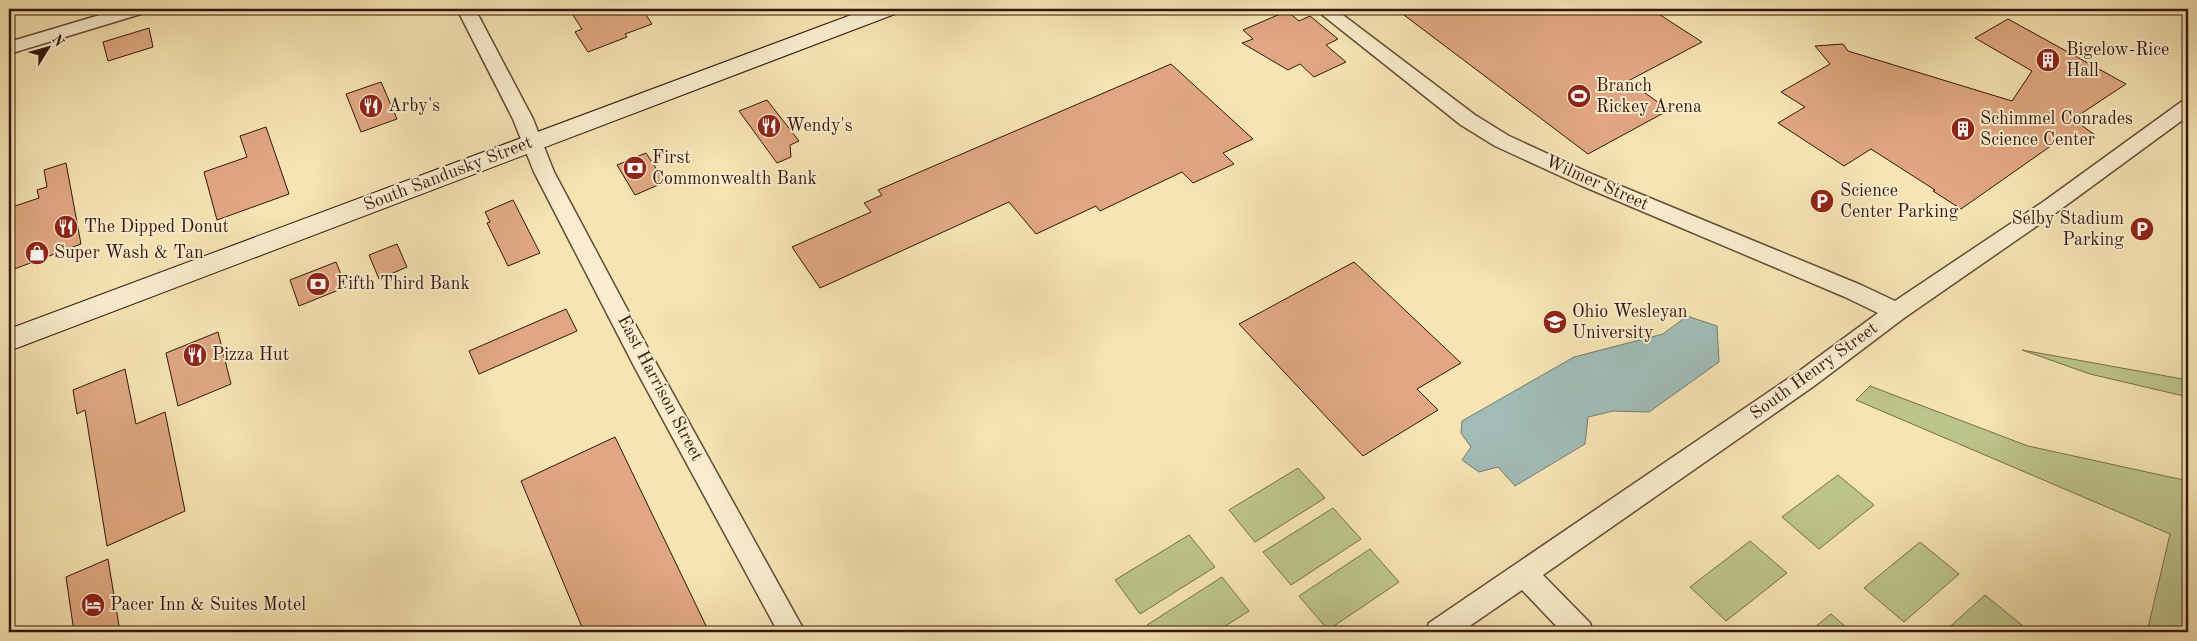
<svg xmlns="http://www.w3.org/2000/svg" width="2197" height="641" font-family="'Old Standard TT',serif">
<rect width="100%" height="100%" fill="#f6e4b3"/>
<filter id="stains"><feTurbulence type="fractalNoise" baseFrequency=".004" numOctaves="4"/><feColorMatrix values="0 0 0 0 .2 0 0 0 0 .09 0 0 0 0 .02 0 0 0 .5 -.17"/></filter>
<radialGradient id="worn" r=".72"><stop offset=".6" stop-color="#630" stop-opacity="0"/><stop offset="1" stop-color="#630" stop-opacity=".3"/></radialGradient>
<!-- green -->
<path fill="#bdc48c" stroke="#786d4a" d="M2022 350 2188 380V397L2090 374Z
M1870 386 2028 446 2188 481V632H2147L2170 534 1856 400Z
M1298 468 1325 498 1255 542 1229 510Z
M1838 475 1874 505 1819 549 1782 517Z
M1333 508 1361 539 1291 585 1263 552Z
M1189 535 1215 567 1140 614 1115 580Z
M1750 541 1787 573 1726 621 1690 587Z
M1920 542 1959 574 1904 622 1864 588Z
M1370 549 1399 582 1328 630 1299 596Z
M1222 577 1249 611 1216 632H1152L1147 625Z
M1985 595 2028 630 2025 632H1944Z
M1831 614 1852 632H1809Z"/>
<!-- water -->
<path fill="#a1bcb7" stroke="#757a71" d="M1687 316 1717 326 1719 362 1649 412 1613 411 1588 417 1585 444 1515 486 1498 467 1479 472 1462 460 1471 447 1461 433 1462 421 1574 357 1663 334Z"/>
<!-- building -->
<path fill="#e0a782" stroke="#331609" d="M569 9H642L652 24 625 34 627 37 588 52 575 32 582 29Z
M1396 9H1651L1702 42 1628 81 1669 110 1588 154Z
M1287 11 1299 21 1310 16 1338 39 1326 45 1346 62 1314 77 1300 64 1288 70 1242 43 1253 39 1243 30Z
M2008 19 2126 84 2073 119 2095 135 2071 142 2065 136 1961 209 1933 191 1935 190 1871 149 1844 166 1778 123 1805 107 1781 92 1830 64 1815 46 1843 44 1848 51 2012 101 2032 71 1975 38Z
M149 28 153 47 108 61 103 42Z
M1171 64 1253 139 1223 153 1234 164 1193 183 1182 172 1100 211 1096 206 1036 234 1009 202 820 288 792 247 871 212 864 203 882 195 878 190Z
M381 82 397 119 361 132 346 94Z
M767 100 799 141 790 145 791 157 777 163 739 111Z
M266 127 289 194 217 220 204 172 247 157 240 136Z
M646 153 665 182 635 195 617 165Z
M66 163 81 244 9 271V208L39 198 37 190 47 187 44 170Z
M513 200 540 253 508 266 487 223 490 222 485 212Z
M397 244 407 267 379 279 369 255Z
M336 262 346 287 299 306 290 280Z
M1354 262 1461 363 1417 389 1438 410 1363 456 1239 324Z
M566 309 577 331 479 374 469 351Z
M218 332 231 384 178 406 166 353Z
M125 369 136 424 165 412 185 511 107 546 85 410 77 414 73 390Z
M615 437 709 632H584L521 481Z
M108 559 120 632H74L66 577Z"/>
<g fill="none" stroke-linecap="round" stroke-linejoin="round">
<!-- street casing -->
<g stroke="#644a34" stroke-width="3">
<path id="street" d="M120 9H147L144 13 9 54V42Z
M457 9H475L533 119 554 172 651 354 805 632H778L635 368 534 172 513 119Z
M1315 9H1335L1475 115 1509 136 1594 175 1861 285 1895 301 2043 202 2181 102 2188 101V116L2057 212 1904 318 1814 386 1543 575 1590 623 1593 632H1562L1522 590 1461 632H1426L1429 623 1798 372 1878 313 1845 297 1580 185 1495 146 1461 125Z"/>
</g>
<!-- secondary casing -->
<g stroke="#331609" stroke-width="2">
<path id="secondary" d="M867 9H898L895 14 9 351V329Z"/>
</g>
<!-- street -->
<use href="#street" fill="#f9edce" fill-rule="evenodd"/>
<!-- secondary -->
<use href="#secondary" fill="#f9edce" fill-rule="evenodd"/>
</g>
<!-- icons -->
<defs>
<g id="building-disc" transform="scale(1.25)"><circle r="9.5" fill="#8f2418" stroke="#f9edce"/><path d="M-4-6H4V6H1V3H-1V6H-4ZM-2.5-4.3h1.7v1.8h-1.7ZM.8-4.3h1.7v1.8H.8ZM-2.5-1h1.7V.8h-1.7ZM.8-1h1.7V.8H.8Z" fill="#fff"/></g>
<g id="stadium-disc" transform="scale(1.25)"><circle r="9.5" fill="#8f2418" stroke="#f9edce"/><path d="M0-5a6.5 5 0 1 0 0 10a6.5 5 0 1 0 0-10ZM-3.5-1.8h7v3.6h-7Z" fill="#fff"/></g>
<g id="restaurant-disc" transform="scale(1.25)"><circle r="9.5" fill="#8f2418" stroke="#f9edce"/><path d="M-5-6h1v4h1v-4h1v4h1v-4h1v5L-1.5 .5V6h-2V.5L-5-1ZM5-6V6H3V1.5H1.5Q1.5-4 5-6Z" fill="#fff"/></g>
<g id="bank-disc" transform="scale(1.25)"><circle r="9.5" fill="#8f2418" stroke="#f9edce"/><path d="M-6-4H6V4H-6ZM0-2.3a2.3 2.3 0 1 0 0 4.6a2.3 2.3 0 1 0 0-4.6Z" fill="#fff"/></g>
<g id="parking-disc" transform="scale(1.25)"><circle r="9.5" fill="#8f2418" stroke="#f9edce"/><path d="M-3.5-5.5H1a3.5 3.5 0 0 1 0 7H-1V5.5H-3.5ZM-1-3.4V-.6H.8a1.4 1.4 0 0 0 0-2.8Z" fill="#fff"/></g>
<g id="shop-disc" transform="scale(1.25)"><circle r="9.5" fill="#8f2418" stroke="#f9edce"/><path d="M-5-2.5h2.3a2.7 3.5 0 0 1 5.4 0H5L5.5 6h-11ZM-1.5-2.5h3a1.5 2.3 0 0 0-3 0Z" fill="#fff"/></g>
<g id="university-disc" transform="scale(1.25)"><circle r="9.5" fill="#8f2418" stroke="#f9edce"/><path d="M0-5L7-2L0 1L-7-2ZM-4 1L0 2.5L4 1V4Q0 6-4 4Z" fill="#fff"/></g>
<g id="hotel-disc" transform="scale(1.25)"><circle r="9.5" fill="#8f2418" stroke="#f9edce"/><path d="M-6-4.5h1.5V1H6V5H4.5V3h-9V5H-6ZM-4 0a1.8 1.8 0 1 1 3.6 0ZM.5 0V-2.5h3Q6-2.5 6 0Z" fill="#fff"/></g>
</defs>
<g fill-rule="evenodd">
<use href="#building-disc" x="2048" y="60"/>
<use href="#stadium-disc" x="1579" y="96"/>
<use href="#restaurant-disc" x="371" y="106"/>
<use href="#restaurant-disc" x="769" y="126"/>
<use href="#building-disc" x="1963" y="129"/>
<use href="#bank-disc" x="635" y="168"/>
<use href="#parking-disc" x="1822" y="201"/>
<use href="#restaurant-disc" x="66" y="227"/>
<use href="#parking-disc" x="2142" y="229"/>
<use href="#shop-disc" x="37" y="253"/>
<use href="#bank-disc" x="318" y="284"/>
<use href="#university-disc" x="1555" y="322"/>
<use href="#restaurant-disc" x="195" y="355"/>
<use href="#hotel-disc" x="93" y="605"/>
</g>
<g text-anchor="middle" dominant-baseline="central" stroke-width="4" stroke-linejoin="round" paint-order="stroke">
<!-- poi labels -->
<g font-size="18" fill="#331609" stroke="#f9edce" text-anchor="start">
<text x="2066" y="50">Bigelow-Rice<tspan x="2066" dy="21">Hall</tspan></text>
<text x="1596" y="86">Branch<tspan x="1596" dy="21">Rickey Arena</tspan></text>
<text x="388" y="106">Arby's</text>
<text x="1980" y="119">Schimmel Conrades<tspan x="1980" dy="21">Science Center</tspan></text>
<text x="786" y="126">Wendy's</text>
<text x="652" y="158">First<tspan x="652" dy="21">Commonwealth Bank</tspan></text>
<text x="1840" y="191">Science<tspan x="1840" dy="21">Center Parking</tspan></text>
<text x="2124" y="219" text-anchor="end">Selby Stadium<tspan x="2124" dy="21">Parking</tspan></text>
<text x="84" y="227">The Dipped Donut</text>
<text x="54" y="253">Super Wash &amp; Tan</text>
<text x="336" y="284">Fifth Third Bank</text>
<text x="1572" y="312">Ohio Wesleyan<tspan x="1572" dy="21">University</tspan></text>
<text x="212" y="355">Pizza Hut</text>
<text x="110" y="605">Pacer Inn &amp; Suites Motel</text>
</g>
<!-- street labels -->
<g font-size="18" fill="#331609" stroke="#f9edce">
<text transform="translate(448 174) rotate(-21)">South Sandusky Street</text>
<text transform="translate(1597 183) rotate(24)">Wilmer Street</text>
<text transform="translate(1814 371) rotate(-36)">South Henry Street</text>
<text transform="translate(660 388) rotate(62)">East Harrison Street</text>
</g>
</g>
<!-- margin -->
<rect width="2197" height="641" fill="none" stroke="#f6e4b3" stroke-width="30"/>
<rect x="10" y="10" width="2177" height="621" fill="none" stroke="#331609" stroke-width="2.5"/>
<rect x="15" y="15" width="2167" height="611" fill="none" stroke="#331609"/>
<!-- north arrow -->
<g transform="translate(48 48) rotate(53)" stroke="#f9edce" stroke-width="4" paint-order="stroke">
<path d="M0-4L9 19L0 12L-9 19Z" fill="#331609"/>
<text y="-8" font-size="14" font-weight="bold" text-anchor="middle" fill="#331609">N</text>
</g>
<rect width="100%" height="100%" filter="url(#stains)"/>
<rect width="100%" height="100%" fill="url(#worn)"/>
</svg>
